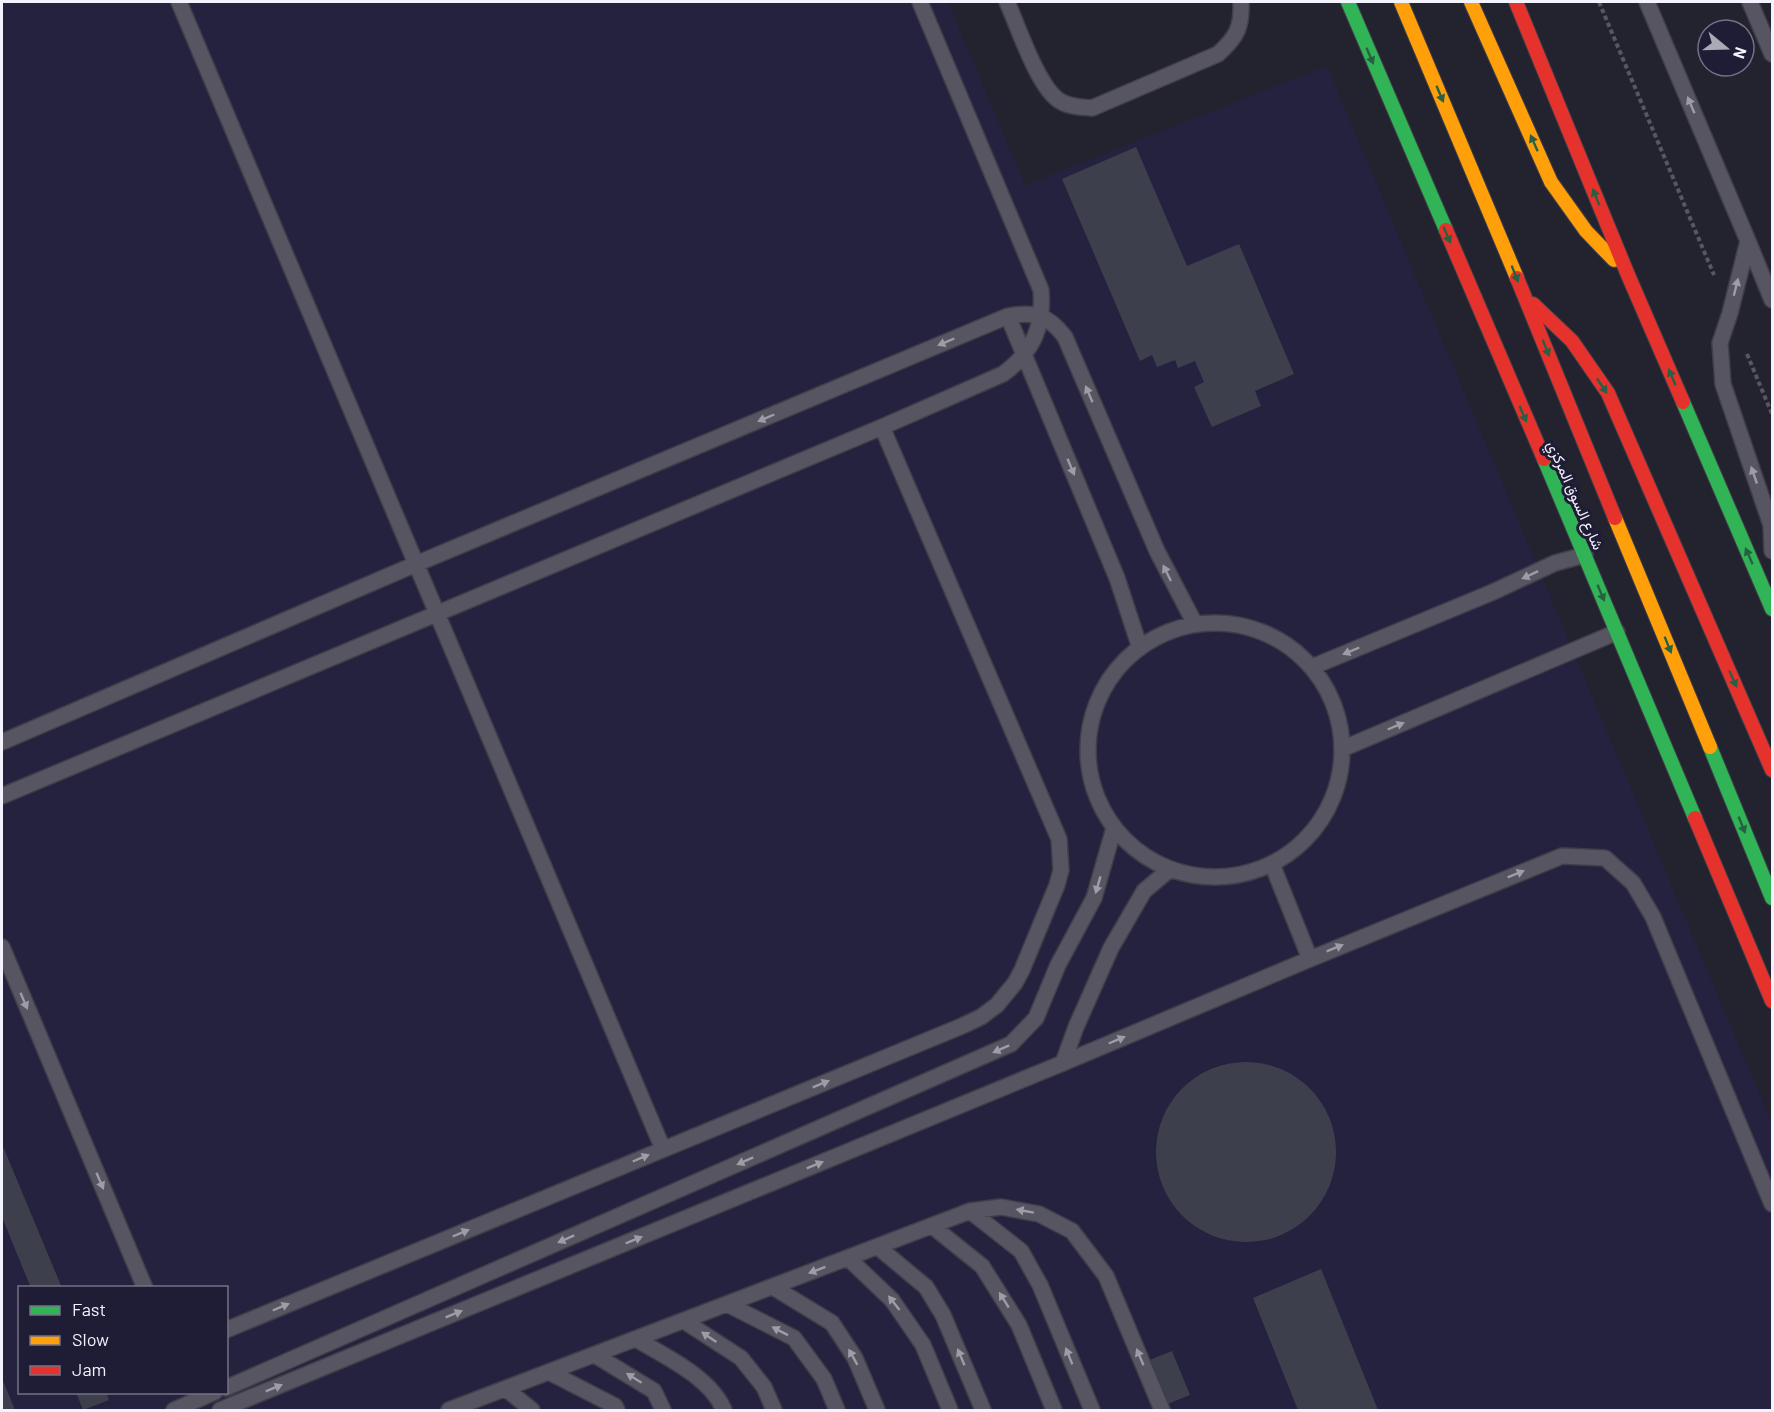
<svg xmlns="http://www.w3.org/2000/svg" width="1774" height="1412" font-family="Barlow,Vazirmatn,sans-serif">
<rect width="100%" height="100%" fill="#23222f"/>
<!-- built -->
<path fill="#25223f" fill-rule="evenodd" d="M2 2H948L1025 185 1327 66 1772 1124V1410H2ZM20 1288H226V1392H20Z"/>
<!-- building -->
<path fill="#3d404c" d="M1136 147 1187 266 1239 244 1294 374 1255 391 1261 406 1212 427 1194 387 1204 382 1195 361 1178 368 1175 360 1157 367 1152 355 1140 361 1062 179Z
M1156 1152a90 90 0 1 1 180 0a90 90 0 1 1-180 0Z
M2 1144 62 1288H31L2 1217Z
M1321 1269 1378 1410H1298L1253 1298Z
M1172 1351 1190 1395 1165 1405 1147 1361Z
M2 1381H3L15 1410H2Z
M76 1392H106L109 1400 83 1410Z"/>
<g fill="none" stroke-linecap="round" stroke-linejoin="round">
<!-- lane casing -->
<g stroke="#3f3e49" stroke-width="18">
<path id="lane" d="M179 2 663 1149
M1007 2C1018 26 1038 88 1060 101 1069 107 1081 107 1092 108L1218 54C1237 37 1242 27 1241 2
M1647 2 1748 241 1730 313 1720 343 1723 384 1771 525 1772 551
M1750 2 1772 54
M1748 241 1772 300
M1008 316 1117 578 1140 648
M1088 750a127 127 0 1 1 254 0a127 127 0 1 1-254 0Z
M1312 667 1493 592 1555 563 1585 555
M2 742 416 564 1008 316C1035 311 1048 315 1065 337L1157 551 1195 624
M1342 749 1617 632
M2 796 882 427 1003 374C1033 352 1044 327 1041 290L920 2
M1272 864 1310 959
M2 947 145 1288
M1063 1063 1310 959 1562 856 1605 858 1633 883 1653 917 1772 1204
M970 1211 1021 1251 1040 1285 1092 1410
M932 1226 982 1266 1019 1325 1054 1410
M878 1247 926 1287 943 1315 983 1410
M848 1258 892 1300 923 1345 950 1410
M773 1287 832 1323 855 1358 877 1410
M727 1304 794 1338 824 1379 837 1410
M684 1321 741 1358 764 1387 774 1410
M226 1330 962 1026 981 1017 997 1005 1015 983 1022 970 1057 885 1061 870 1059 839 882 427
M636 1339C666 1357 710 1377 724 1410
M595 1355 654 1391 663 1410
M549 1372 615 1406 617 1410
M226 1388 1011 1044 1036 1018 1058 965 1094 898 1114 828
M506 1389 532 1410
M174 1410 215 1392
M220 1410 1063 1063 1076 1027 1111 948 1144 891 1169 870
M449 1410 970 1211 1001 1207 1039 1214 1072 1231 1106 1276 1162 1410"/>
</g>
<!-- fast casing -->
<g stroke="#3f3e49" stroke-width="16">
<path id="fast" d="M1348 2 1446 230
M1683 402 1772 609
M1544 459 1695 818
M1710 747 1772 898"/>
</g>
<!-- slow casing -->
<g stroke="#3f3e49" stroke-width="16">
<path id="slow" d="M1401 2 1517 278
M1471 2 1551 182 1586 231 1614 260
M1615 518 1710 747"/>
</g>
<!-- jam casing -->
<g stroke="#3f3e49" stroke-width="16">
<path id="jam" d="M1516 2 1628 275 1683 402
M1446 230 1544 459
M1517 278 1615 518
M1533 304 1572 341 1608 393 1772 770
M1695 818 1772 1001"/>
</g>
<!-- path -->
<path stroke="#585760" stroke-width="4" stroke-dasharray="4.5 3" stroke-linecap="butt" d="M1599 2 1714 275
M1747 354 1772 414"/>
<!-- lane -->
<use href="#lane" stroke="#565561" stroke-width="15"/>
<!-- fast -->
<use href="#fast" stroke="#30b455" stroke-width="14"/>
<!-- slow -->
<use href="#slow" stroke="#ff9f0a" stroke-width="14"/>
<!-- jam -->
<use href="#jam" stroke="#e5322d" stroke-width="14"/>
</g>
<!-- one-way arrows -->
<defs><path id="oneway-solid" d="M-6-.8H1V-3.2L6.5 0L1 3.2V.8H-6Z" transform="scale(1.5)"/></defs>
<g fill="#276043">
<use href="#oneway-solid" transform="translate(1370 56) rotate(67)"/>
<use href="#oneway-solid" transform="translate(1440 94) rotate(67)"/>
<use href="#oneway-solid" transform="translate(1534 143) rotate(-114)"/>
<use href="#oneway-solid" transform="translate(1596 197) rotate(-112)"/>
<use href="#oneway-solid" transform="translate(1447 235) rotate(67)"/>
<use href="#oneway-solid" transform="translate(1515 274) rotate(68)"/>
<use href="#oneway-solid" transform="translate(1546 348) rotate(68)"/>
<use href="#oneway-solid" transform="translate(1672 377) rotate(-113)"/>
<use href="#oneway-solid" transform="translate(1602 386) rotate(56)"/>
<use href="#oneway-solid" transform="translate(1523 414) rotate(67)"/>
<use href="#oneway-solid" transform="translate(1749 556) rotate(-114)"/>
<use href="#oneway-solid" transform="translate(1601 593) rotate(67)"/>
<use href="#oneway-solid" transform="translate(1668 645) rotate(68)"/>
<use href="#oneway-solid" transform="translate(1733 679) rotate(66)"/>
<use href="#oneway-solid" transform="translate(1742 825) rotate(68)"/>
</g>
<g fill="#9d9ca7">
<use href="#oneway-solid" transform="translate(1691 105) rotate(-113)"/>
<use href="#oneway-solid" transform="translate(1736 287) rotate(-76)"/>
<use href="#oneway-solid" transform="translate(946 342) rotate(157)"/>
<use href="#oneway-solid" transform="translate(1089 394) rotate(-113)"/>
<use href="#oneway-solid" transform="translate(766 418) rotate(157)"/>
<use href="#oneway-solid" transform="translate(1071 467) rotate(67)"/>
<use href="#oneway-solid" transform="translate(1754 475) rotate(-109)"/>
<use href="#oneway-solid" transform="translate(1167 573) rotate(-116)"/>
<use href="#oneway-solid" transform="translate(1530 575) rotate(155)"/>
<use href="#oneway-solid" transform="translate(1351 651) rotate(157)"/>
<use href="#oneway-solid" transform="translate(1396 726) rotate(-23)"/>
<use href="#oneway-solid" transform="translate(1516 874) rotate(-22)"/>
<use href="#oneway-solid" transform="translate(1098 885) rotate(106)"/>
<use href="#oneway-solid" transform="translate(1335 948) rotate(-22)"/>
<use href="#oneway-solid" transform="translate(24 1001) rotate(67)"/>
<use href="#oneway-solid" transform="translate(1117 1040) rotate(-23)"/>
<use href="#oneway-solid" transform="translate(1001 1049) rotate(156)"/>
<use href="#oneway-solid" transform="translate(821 1084) rotate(-22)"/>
<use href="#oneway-solid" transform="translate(641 1158) rotate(-23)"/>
<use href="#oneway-solid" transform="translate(745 1161) rotate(156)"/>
<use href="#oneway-solid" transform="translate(815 1165) rotate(-22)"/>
<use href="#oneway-solid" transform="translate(100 1181) rotate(67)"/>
<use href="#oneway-solid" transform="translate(1025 1211) rotate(-170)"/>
<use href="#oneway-solid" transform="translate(461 1233) rotate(-23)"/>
<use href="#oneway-solid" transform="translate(566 1239) rotate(156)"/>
<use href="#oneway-solid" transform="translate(634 1240) rotate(-22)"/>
<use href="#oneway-solid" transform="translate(817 1270) rotate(159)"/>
<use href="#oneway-solid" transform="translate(1004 1300) rotate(-122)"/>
<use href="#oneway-solid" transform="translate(894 1303) rotate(-128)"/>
<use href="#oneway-solid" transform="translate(281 1307) rotate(-23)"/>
<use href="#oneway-solid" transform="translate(454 1314) rotate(-22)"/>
<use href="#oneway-solid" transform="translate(780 1331) rotate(-153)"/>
<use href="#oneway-solid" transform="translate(709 1337) rotate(-146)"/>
<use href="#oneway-solid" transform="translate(1069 1356) rotate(-112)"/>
<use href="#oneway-solid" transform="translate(853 1357) rotate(-119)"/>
<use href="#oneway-solid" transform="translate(961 1357) rotate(-113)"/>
<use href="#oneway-solid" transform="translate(1140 1357) rotate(-113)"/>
<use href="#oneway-solid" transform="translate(634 1378) rotate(-148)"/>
<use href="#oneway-solid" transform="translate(274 1388) rotate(-22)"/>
</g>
<g text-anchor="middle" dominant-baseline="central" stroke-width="6" stroke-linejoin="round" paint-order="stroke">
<!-- street labels -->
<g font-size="15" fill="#f3f3fd" stroke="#1f1c35">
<text transform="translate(1576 495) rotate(66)">شارع السوق المركزي</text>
</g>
</g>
<!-- border -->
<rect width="1774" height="1412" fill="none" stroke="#f3f3fd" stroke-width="6"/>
<!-- legend -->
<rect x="18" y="1286" width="210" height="108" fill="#1f1c35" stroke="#747285" stroke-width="1.5"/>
<rect x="30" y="1306" width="30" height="9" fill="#30b455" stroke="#747285" stroke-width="1.5"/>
<text x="72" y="1316" font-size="18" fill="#f3f3fd">Fast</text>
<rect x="30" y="1336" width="30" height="9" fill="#ff9f0a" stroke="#747285" stroke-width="1.5"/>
<text x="72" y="1346" font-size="18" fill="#f3f3fd">Slow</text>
<rect x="30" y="1366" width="30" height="9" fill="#e5322d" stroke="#747285" stroke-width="1.5"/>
<text x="72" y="1376" font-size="18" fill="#f3f3fd">Jam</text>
<!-- north arrow -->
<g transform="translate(1726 48) rotate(109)"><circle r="28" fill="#1f1c35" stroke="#747285" stroke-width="1.5"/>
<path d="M0-4.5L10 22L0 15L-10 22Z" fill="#aaaab5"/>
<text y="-9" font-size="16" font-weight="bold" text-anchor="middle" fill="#f3f3fd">N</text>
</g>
</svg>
